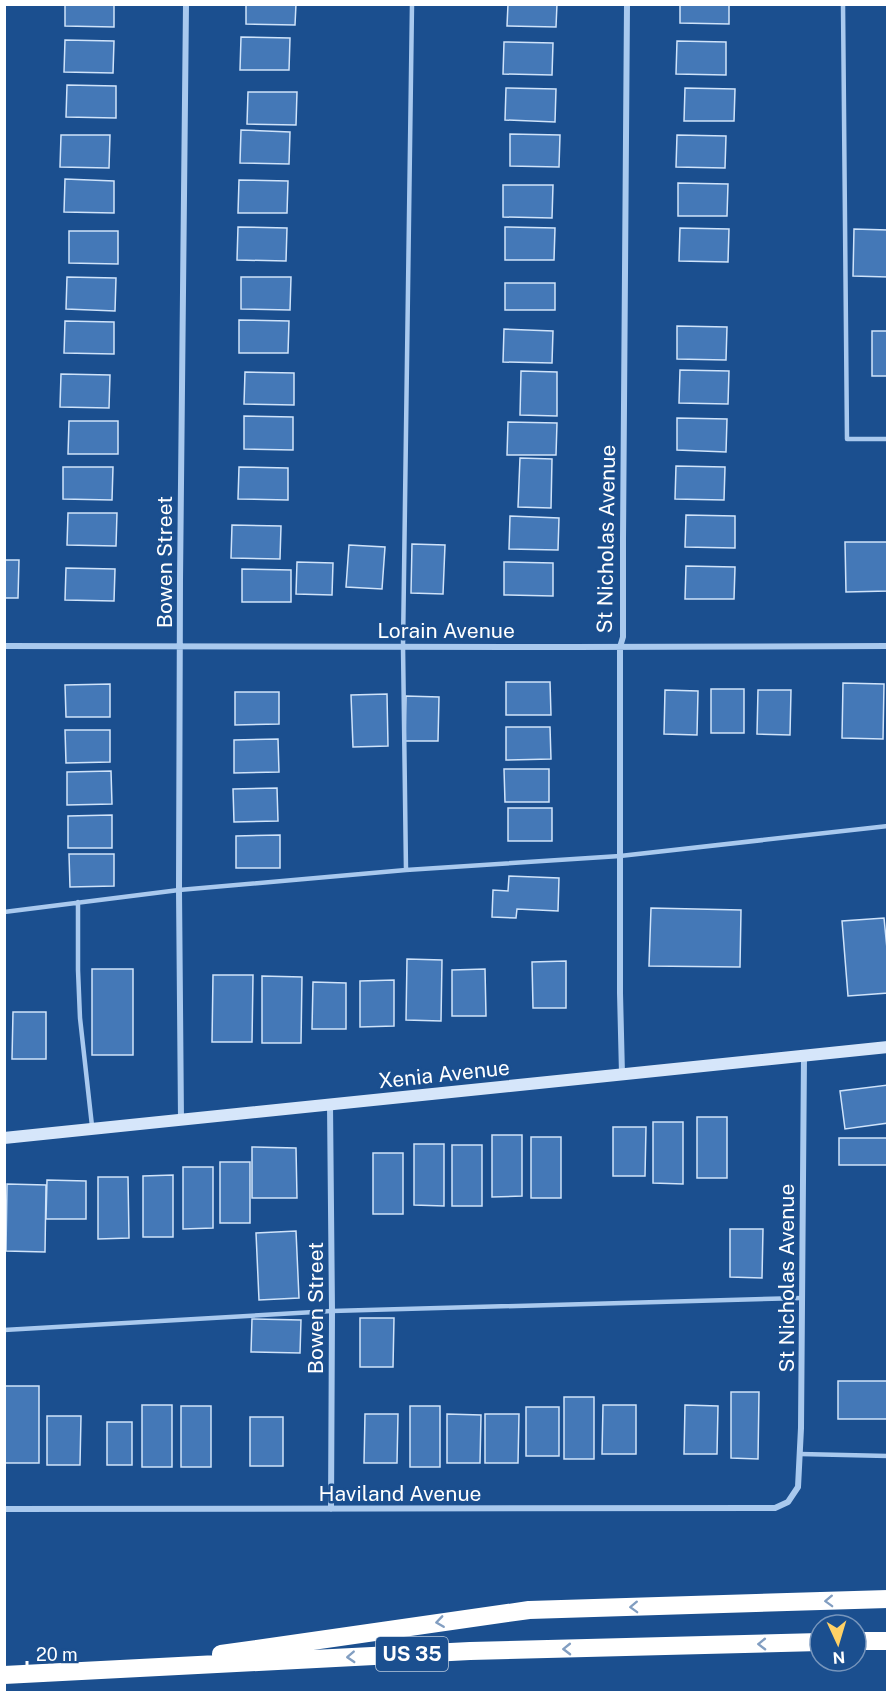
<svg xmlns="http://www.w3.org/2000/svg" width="892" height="1697" font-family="'Public Sans',sans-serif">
<rect width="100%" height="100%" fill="#1b4f8f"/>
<!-- building -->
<path fill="#4478b7" stroke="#cfe3fa" stroke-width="1.5" d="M65 4H114V27L65 26Z
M246 4H296L295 25 246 24Z
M508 4H557L556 27 507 26Z
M680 4H729V24L680 23Z
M241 37 290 38 289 70H240Z
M65 40 114 41 113 73 64 72Z
M677 41 726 42V75L676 74Z
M504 42 553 43 552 75 503 74Z
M67 85 116 86V118L66 117Z
M506 88 556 89 555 122 505 120Z
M685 88 735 89 734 121H684Z
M248 92H297L296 125 247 124Z
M241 130 290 132 289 164 240 163Z
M510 134 560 135 559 167 510 166Z
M61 135H110L109 168 60 167Z
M677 135 726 136 725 168 676 167Z
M65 179 114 181V213L64 212Z
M239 180 288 181 287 213H238Z
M678 183 728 184 727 216H678Z
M503 185H553L552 218 503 217Z
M238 227 287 228 286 261 237 260Z
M505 227 555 228 554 260H505Z
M680 228 729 229 728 262 679 261Z
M854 229 888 230V277L853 276Z
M69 231H118V264L69 263Z
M67 277 116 278 115 311 66 309Z
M241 277H291L290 310 241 309Z
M505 283H555V310H505Z
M239 320 289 321 288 353H239Z
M65 321 114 322V354L64 353Z
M677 326 727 327 726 360 677 359Z
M504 329 553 331 552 363 503 362Z
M872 331H888V376H872Z
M680 370 729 371 728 404 679 403Z
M521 371 557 372V416L520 415Z
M245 372 294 373V405L244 404Z
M61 374 110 375 109 408 60 407Z
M244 416 293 417V450L244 449Z
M677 418 727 419 726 452 677 450Z
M69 421H118V454H68Z
M508 422 557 423 556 455H507Z
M520 458 552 459 551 508 518 507Z
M676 466 725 467 724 500 675 499Z
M63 467H113L112 500 63 499Z
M239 467 288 468V500L238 499Z
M68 513H117L116 546 67 545Z
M686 515 735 516V548L685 547Z
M510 516 559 518 558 550 509 549Z
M232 525 281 526 280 559 231 558Z
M845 542H888V591L846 592Z
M412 544 445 545 443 594 411 593Z
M349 545 385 547 382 589 346 587Z
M4 560H19L18 598H4Z
M297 562 333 563 332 595 296 594Z
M504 562 553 563V596L504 595Z
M686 566 735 567 734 599H685Z
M66 568 115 569 114 601 65 600Z
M242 569 291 570V602H242Z
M506 682H550L551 715H506Z
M843 683 884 684 883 739 842 738Z
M110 684V717H66L65 685Z
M711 689H744V733H711Z
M665 690 698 691 697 735 664 734Z
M758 690H791L790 735 757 734Z
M235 692H279V724L235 725Z
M387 694 388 746 353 747 351 695Z
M406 696 439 697 438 741H405Z
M506 727H550L551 759 506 760Z
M65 730H110V762L66 763Z
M278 739 279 772 234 773V740Z
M504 769H549V802H505Z
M111 771 112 804 67 805V772Z
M277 788 278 821 234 822 233 789Z
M508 808H552V841H508Z
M112 815V848H68V816Z
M280 835V868H236V836Z
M69 854H114V886L70 887Z
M509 876 559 878 558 911 517 909 516 918 492 917 493 890 508 891Z
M651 908 741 910 740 967 649 966Z
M884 918 888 959V993L848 996 842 921Z
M407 959 442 960 441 1021 406 1020Z
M566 961V1008H533L532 962Z
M92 969H133V1055H92Z
M485 969 486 1016H452V970Z
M213 975H253L252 1042H212Z
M262 976 302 977 301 1043H262Z
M394 980V1026L360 1027V981Z
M313 982 346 983V1029H312Z
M13 1012H46V1059H12Z
M888 1085V1123L845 1129 840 1091Z
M697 1117H727V1178H697Z
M653 1122H683V1184L653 1183Z
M613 1127H646L645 1176H613Z
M492 1135H522V1196L492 1197Z
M531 1137H561V1198H531Z
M839 1138H888V1165H839Z
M414 1144H444V1206L414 1205Z
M452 1145H482V1206H452Z
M252 1147 296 1148 297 1198H252Z
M373 1153H403V1214H373Z
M220 1162H250V1223H220Z
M183 1167H213V1228L183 1229Z
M173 1175V1237H143V1176Z
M98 1177H128L129 1238 98 1239Z
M47 1180 86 1181V1219H46Z
M7 1184 46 1185 45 1252 6 1251Z
M730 1229H763L762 1278 730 1277Z
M296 1231 299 1298 259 1300 256 1233Z
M360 1318H394L393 1367H360Z
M252 1319 301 1320 300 1353 251 1352Z
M838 1381H888V1419H838Z
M4 1386H39V1463H4Z
M731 1392H759L758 1459 731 1458Z
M564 1397H594V1459H564Z
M142 1405H172V1467H142Z
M603 1405H636V1454H602Z
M685 1405 718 1406 717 1454H684Z
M181 1406H211V1467H181Z
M410 1406H440V1467H410Z
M526 1407H559V1456H526Z
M365 1414H398L397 1463H364Z
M447 1414 481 1415 480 1463H447Z
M485 1414H519L518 1463H485Z
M47 1416H81L80 1465H47Z
M250 1417H283V1466H250Z
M107 1422H132V1465H107Z"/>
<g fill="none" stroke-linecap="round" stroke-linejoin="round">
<!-- lane -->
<path stroke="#a9c9ee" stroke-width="4.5" d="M843 4 847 439H888
M406 870 403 646 412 4
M78 902V970L80 1018 92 1126
M4 912 179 890 406 870 620 856 888 826
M4 1330 332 1311 802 1298
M800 1454 888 1456"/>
<!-- street -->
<path stroke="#a9c9ee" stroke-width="6" d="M4 646 572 647 888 646
M622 1074 620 993V647L623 637V540L627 4
M330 1105 332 1311 331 1509
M181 1120 179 890 180 580 186 4
M4 1509 775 1508 788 1502 798 1487 801 1428 804 1056"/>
<!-- secondary -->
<path stroke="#d6e6fa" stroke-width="12" d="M4 1138 888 1047"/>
<!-- highway -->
<path stroke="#fff" stroke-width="18" d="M856 1641H888
M221 1654 529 1610 888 1599
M4 1675 470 1651 820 1642"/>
</g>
<!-- one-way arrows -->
<defs><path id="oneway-chevron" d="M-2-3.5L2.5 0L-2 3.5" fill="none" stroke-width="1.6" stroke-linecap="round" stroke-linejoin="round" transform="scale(1.5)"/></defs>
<g stroke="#829ec1">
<use href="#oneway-chevron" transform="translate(829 1601) rotate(178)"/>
<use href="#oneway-chevron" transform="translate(634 1607) rotate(178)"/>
<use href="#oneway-chevron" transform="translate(440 1622) rotate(172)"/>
<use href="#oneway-chevron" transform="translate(762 1644) rotate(179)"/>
<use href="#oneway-chevron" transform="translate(567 1649) rotate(179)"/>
<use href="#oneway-chevron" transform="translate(351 1657) rotate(177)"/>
</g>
<g text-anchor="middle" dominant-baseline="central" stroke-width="5" stroke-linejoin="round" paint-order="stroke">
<!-- shield labels -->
<rect fill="#1b4f8f" stroke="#bbcadd" stroke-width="1.5" x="376" y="1637" width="72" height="34" rx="4.5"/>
<g font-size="20" font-weight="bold" fill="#fff">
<text x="412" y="1654">US 35</text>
</g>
<!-- street labels -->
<g font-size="21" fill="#fff" stroke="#1b4f8f">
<text transform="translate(606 539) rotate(-89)">St Nicholas Avenue</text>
<text transform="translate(164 562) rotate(-90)">Bowen Street</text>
<text x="446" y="630">Lorain Avenue</text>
<text transform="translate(444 1074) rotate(-6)">Xenia Avenue</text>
<text transform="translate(786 1278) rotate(-90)">St Nicholas Avenue</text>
<text transform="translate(315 1308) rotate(-90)">Bowen Street</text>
<text x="400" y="1493">Haviland Avenue</text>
</g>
</g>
<!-- border -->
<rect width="892" height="1697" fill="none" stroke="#ffffff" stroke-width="12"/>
<!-- north arrow -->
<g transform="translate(838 1643) rotate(176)"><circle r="28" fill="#1b4f8f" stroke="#7695bc" stroke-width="1.5"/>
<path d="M0-4.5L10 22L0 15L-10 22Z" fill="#ffd166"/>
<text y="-9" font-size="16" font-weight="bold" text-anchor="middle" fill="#ffffff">N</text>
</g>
<!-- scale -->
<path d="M27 1661v9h84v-9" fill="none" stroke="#ffffff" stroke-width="3"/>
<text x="36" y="1661" font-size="18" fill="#ffffff" stroke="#1b4f8f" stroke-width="4.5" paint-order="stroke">20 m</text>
</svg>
